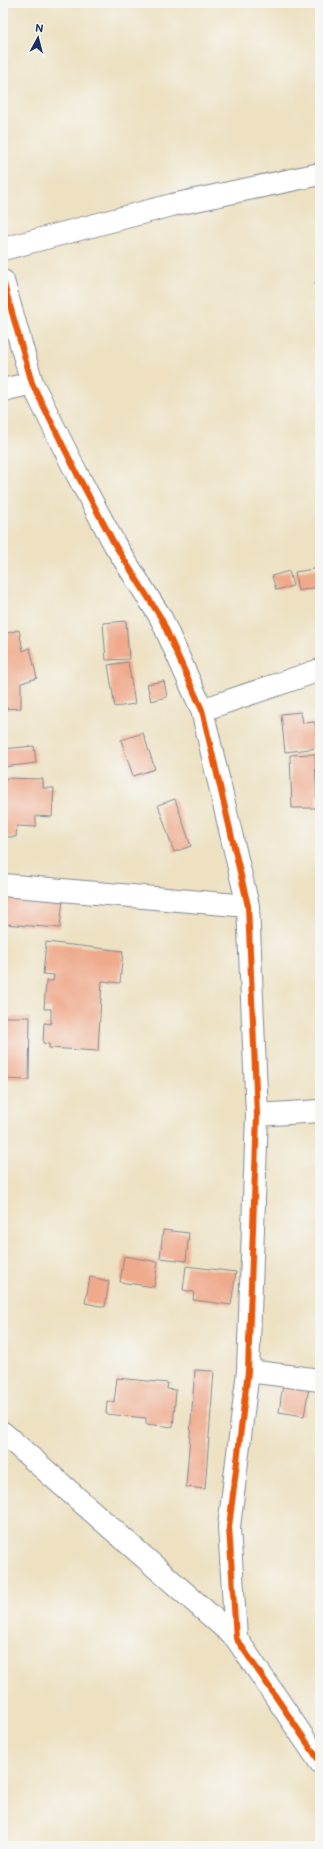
<svg xmlns="http://www.w3.org/2000/svg" width="323" height="1849" font-family="'Balsamiq Sans',sans-serif">
<rect width="100%" height="100%" fill="#f6f6f2"/>
<filter id="ink" filterUnits="userSpaceOnUse"><feTurbulence type="fractalNoise" baseFrequency=".025" numOctaves="2"/><feDisplacementMap in="SourceGraphic" scale="8" xChannelSelector="R" yChannelSelector="G"/><feConvolveMatrix kernelMatrix="1 2 1 2 8 2 1 2 1" color-interpolation-filters="sRGB"/></filter>
<filter id="wash" filterUnits="userSpaceOnUse"><feTurbulence type="fractalNoise" baseFrequency=".012" numOctaves="4" result="noise"/><feDisplacementMap in="SourceGraphic" scale="16" xChannelSelector="R" yChannelSelector="G"/><feGaussianBlur stdDeviation="0.9" result="paint"/><feColorMatrix in="noise" values="0 0 0 0 0 0 0 0 0 0 0 0 0 0 0 0 0 1.4 0 .05"/><feComposite in="paint" operator="in"/></filter>
<g filter="url(#wash)">
<rect width="100%" height="100%" fill="#ede1c2"/>
<g id="blocks">
<!-- building -->
<path fill="#efa98b" d="M320 268V304H319L315 282H318L316 269Z
M320 568V596L318 587 298 591 295 572Z
M289 571 293 586 276 590 272 576Z
M126 621 129 659 106 660 103 623Z
M19 630 23 651 30 648 37 678 21 683V708L3 709V634Z
M128 662 135 704 115 707 108 665Z
M164 681 167 697 151 701 147 684Z
M301 712 303 723 315 722 318 748 285 752 281 714Z
M143 733 155 769 133 776 121 740Z
M34 746 36 763 3 767V749Z
M315 754 317 808H292L290 755Z
M3 778 43 779V788H54L52 817 36 816V827L17 826 16 837H3Z
M175 799 191 846 174 852 158 805Z
M3 893 63 898 60 928 3 924Z
M46 942 123 951 120 983 102 981 98 1051 49 1048V1044L43 1043 44 1023 51 1024V1009H44L46 981H53L54 975 43 974Z
M3 1017H30L29 1080 3 1079Z
M163 1230 189 1233 186 1261 160 1258Z
M124 1256 158 1262 154 1287 120 1282Z
M186 1266 236 1272 231 1305 193 1300 194 1292 183 1290Z
M90 1277 109 1281 105 1307 85 1303Z
M195 1370 214 1371 205 1489 186 1487Z
M117 1378 168 1383 167 1389 176 1390 173 1427 146 1424V1418L106 1414 107 1401 114 1402Z
M283 1384 309 1388 304 1416 279 1412Z"/>
</g>
</g>
<g filter="url(#ink)">
<use href="#blocks" fill-opacity="0" stroke="#848890" stroke-width="1"/>
<g fill="none" stroke-linecap="round" stroke-linejoin="round">
<!-- minor casing -->
<g stroke="#848890" stroke-width="24">
<path id="minor" d="M3 249 172 205 320 174
M3 281 32 383 77 474 115 545 161 618 202 710 248 906 257 1115 248 1371 229 1527 236 1638 320 1762
M3 390 32 383
M202 710 320 670
M3 885 248 906
M257 1115 320 1111
M248 1371 320 1380
M3 1433 236 1638"/>
</g>
<!-- minor -->
<use href="#minor" stroke="#fff" stroke-width="22"/>
<!-- cycleway casing -->
<g stroke="#f6f6f2" stroke-width="8">
<path id="cycleway" d="M3 281 32 383 77 474 115 545 161 618 202 710 248 906 257 1115 248 1371 229 1527 236 1638 320 1762"/>
</g>
<!-- cycleway -->
<use href="#cycleway" stroke="#e8590c" stroke-width="6"/>
</g>
</g>
<!-- margin -->
<rect width="323" height="1849" fill="none" stroke="#f6f6f2" stroke-width="16"/>
<!-- north arrow -->
<g transform="translate(38 38) rotate(7)" stroke="#f6f6f2" stroke-width="3" paint-order="stroke">
<path d="M0-3L7 15L0 10L-7 15Z" fill="#1b2f5e"/>
<text y="-6" font-size="11" font-weight="bold" text-anchor="middle" fill="#1b2f5e">N</text>
</g>
</svg>
